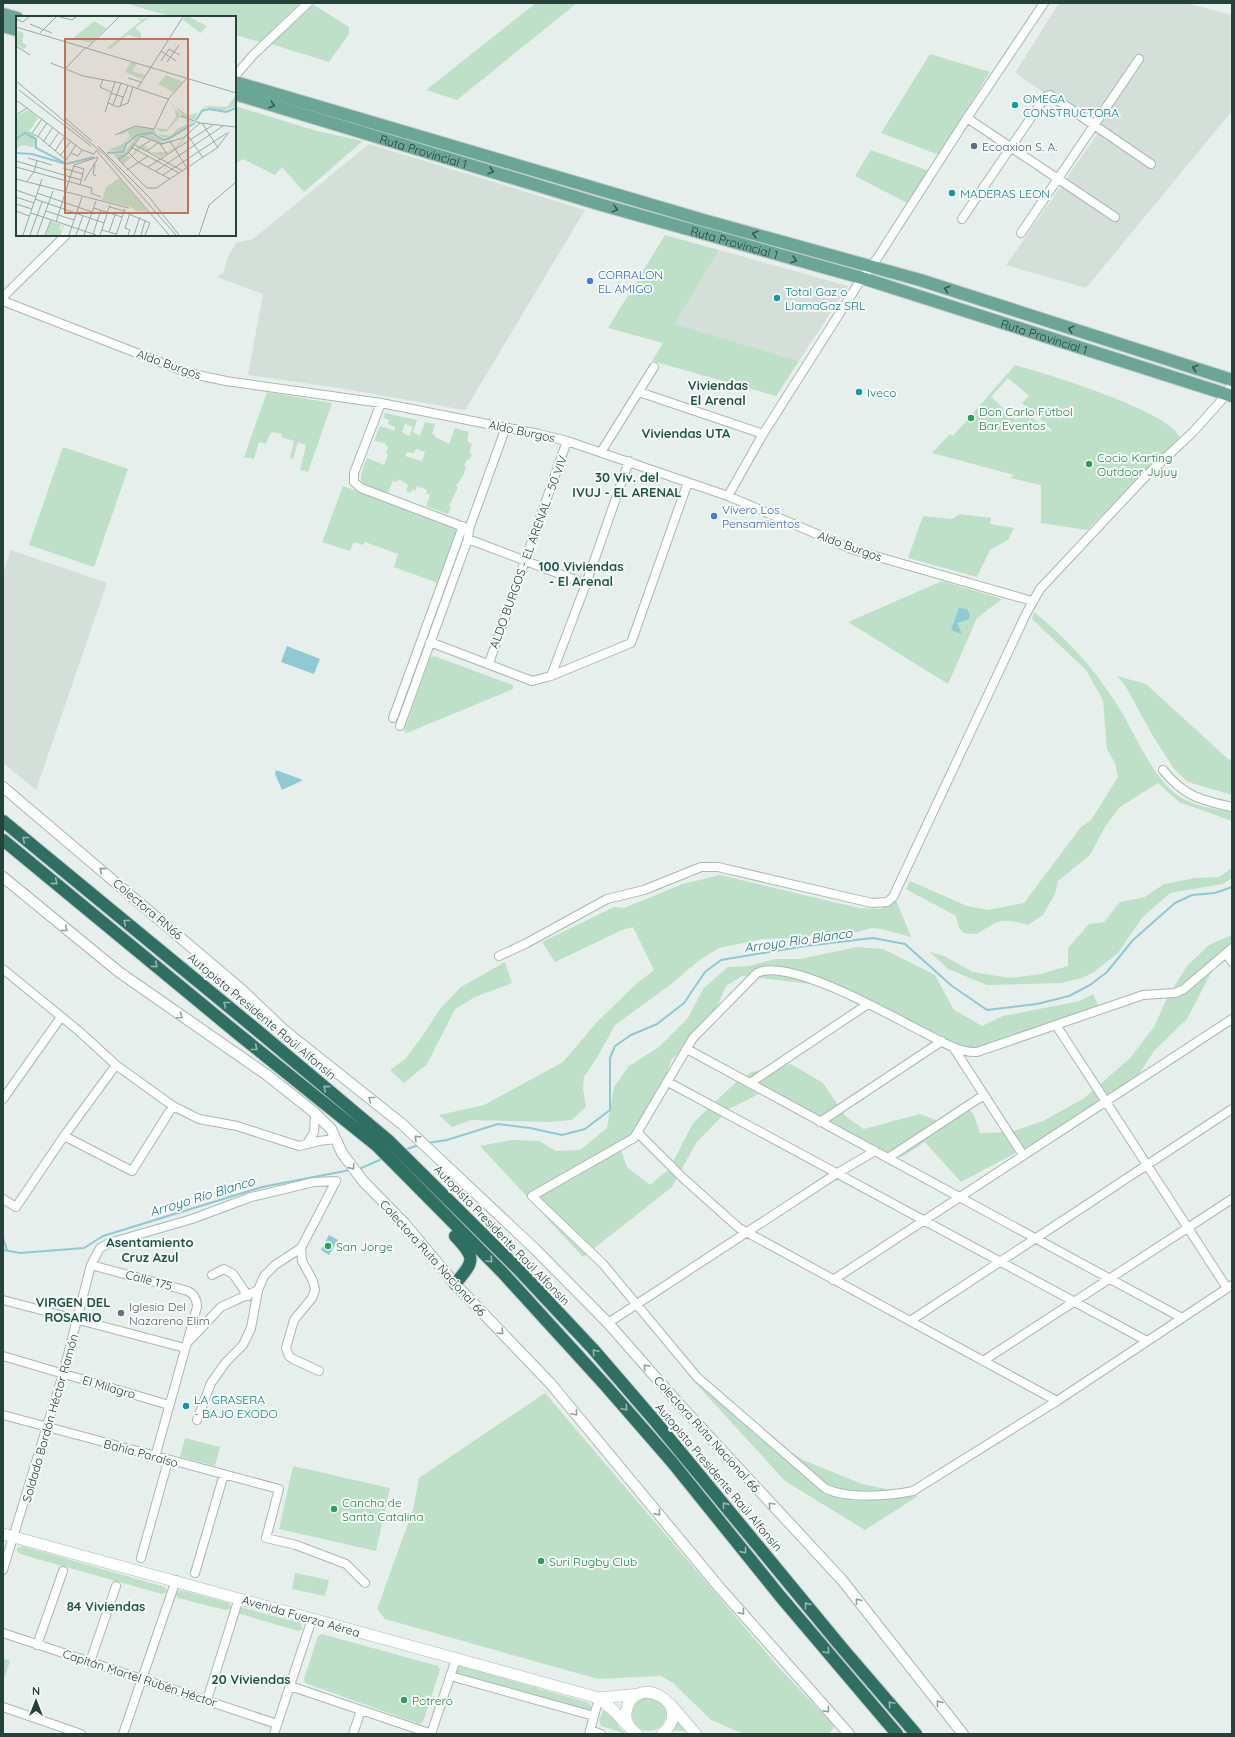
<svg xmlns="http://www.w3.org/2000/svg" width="1235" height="1737" font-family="Quicksand,sans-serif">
<rect width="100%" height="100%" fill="#e6efeb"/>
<!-- built -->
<path fill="#d4dfda" d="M1059 3H1186L1232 15V111L1086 288 1006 265 1100 130 1015 73Z
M369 144 585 210 465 410 339 388 248 375 263 294 217 277 223 273 228 257 236 243 253 239Z
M719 250 848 286 799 361 675 324Z
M11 550 107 583 36 790 3 763V573Z"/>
<!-- green -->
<path fill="#bfe0c8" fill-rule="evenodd" d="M124 3H300L260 42 235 35V17H173Z
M536 3H577L457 100 426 90Z
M314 5 349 27V34L329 62 271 44Z
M930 54 990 72 939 155 881 133Z
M235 106 317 131 363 141 304 192 282 167 275 175 243 159 235 164Z
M871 150 929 171 909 204 855 176Z
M665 235 719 250 675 324 799 361 776 396 652 361 663 343 608 328Z
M1015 365C1044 373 1173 412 1180 438L1087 530 1041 523V485L1010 478 1014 475 932 453 950 434 953 436ZM1008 378 1029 396 1022 403 1052 430 1051 432 1024 411 1016 420 991 397Z
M267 392 332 403 308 472 300 470 306 445 298 442 293 459 290 458 294 441 281 437 282 434 273 432 270 434 266 444 259 442 254 459 244 457Z
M385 413 417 420 413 432 420 436 425 422 435 424 432 434 435 435V437L449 444 455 428 469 432 467 441 472 444 469 453 472 454 469 460 467 459 464 466 466 467 464 474 456 486 458 487 449 506 451 507 448 514 426 506 430 495 426 493 427 490 417 486 415 491 412 489 411 493 406 491 408 485 399 479 397 482 393 481 388 493C360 484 355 488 367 458L384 465 388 454 386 453 388 446 385 445V443L374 441 380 426 395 431V427L388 424 389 420 383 418ZM405 424 413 427 409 436 402 433ZM416 449 425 452 422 461 405 456 407 452 414 453Z
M63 447 128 469 94 567 29 545Z
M343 486 459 527 438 583 394 567 398 554 365 542 363 545 354 542 350 551 322 542Z
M960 514 991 518 990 524 1014 528 1008 540 990 550 977 577 908 558 923 516 952 519Z
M942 581 1002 599 977 618 948 684 848 622Z
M1034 612C1064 636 1091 665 1112 697 1133 726 1149 776 1180 797 1193 806 1216 809 1232 812V821L1179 802 1158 783 1120 807 1106 825 1090 855 1058 881 1055 894 1043 915 1028 925C998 917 1001 920 976 934L964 933 959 928 956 916 906 889 910 881 967 906 988 910 1024 903 1081 827 1091 820 1118 777 1115 763 1107 749 1103 700 1086 670 1032 619Z
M434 656 513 685V689L407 733 404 731 430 658Z
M1117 676 1146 684 1229 760 1232 758V795L1188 782 1174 769 1153 736 1126 687Z
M1232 868V878L1223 884 1170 893 1142 918 1118 953 1094 972 1082 978 1061 983 987 985 948 969 930 952 944 956 973 972 1010 978 1041 974 1068 966V948L1089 924 1104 922 1120 902 1145 897 1164 884 1195 878 1219 877Z
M720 875 859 908 881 909 896 900 911 937 882 929 872 928 857 932 824 933 794 938 762 939 719 948 698 961 670 985 615 1025 598 1056 584 1077 583 1088 586 1107 572 1120 550 1122 472 1120 452 1127 439 1115 484 1105 563 1062 596 1023 635 985 654 970 633 927 622 930 555 962 542 942 614 907 624 908 683 884Z
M1232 935V948L1221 954 1187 1019 1154 1051 1134 1082 1074 1122 961 1182 925 1142 902 1157 866 1152 818 1116 767 1090 729 1109 696 1143 672 1187 583 1257 480 1146 511 1140 539 1141 556 1151 580 1150 607 1128 614 1087 629 1066 659 1047 688 1018 703 989 728 967 749 966 775 959H800L857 947 883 949 935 975 954 1010 982 1026 1003 1016 1080 1001 1093 994 1101 1012 1089 1009 967 1057 837 987 742 976 726 986 708 1028 672 1059 655 1103 621 1150 627 1167 650 1185 670 1168 693 1123 735 1083 752 1072 791 1064 823 1083 846 1117 864 1129 920 1114 939 1121 966 1106 974 1115 980 1133 1011 1132 1043 1121 1083 1099 1130 1058 1154 1027 1167 998 1187 966 1209 945Z
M505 962 512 983 475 997 455 1009 427 1064 404 1083 390 1070 405 1059 421 1038 440 1009 461 987Z
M691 1378 719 1390 757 1429 803 1460 862 1484 918 1496 865 1530 785 1481Z
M545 1393 781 1670 832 1723 834 1727 829 1734H744L711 1720 673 1683 661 1676 598 1679 385 1619 377 1609 413 1510 419 1478Z
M185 1438 220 1447 215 1466 180 1457Z
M293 1466 390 1488 376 1551 279 1529Z
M22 1546 165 1587 167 1592 162 1594 20 1554 17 1552V1548Z
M295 1573 329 1580 325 1596 292 1589Z
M181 1590 229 1603 232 1608 226 1610 178 1598 176 1595V1592Z
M240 1607 300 1623 303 1629 298 1631 241 1614 238 1612Z
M322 1634 438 1666 440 1670 423 1722 419 1724 305 1683 304 1679 318 1636Z
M3 1658 10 1661 3 1682Z
M458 1665 589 1703 592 1708 587 1710 457 1673 455 1672Z
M632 1714a17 17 0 1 1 34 0a17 17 0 1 1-34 0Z
M607 1710C615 1716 618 1728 626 1734L601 1726 599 1720 603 1711Z
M675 1718 687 1731H671Z"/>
<!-- water -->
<path fill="#8ec9d4" d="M959 608 967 609 970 615 969 619 957 623 962 634 951 630Z
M287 646 320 659 314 674 281 662Z
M276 770 303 780 282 790 275 774Z
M329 1235 338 1240 329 1255 321 1250Z"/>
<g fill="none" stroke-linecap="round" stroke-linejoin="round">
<!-- stream -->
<path stroke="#8ec9d4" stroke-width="2" d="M427 1143 447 1140 498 1124 530 1128 562 1135 585 1129 610 1110V1058L615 1046 631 1035 657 1024 684 1003 705 972 721 960 805 946 873 938 905 944 952 986 987 1010 1037 1004 1069 996 1090 985 1107 972 1133 940 1175 903 1192 895 1215 893 1232 887
M404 1150 419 1145
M359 1169 384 1158
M3 1238 7 1250
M3 1250 20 1253 84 1248 103 1236 262 1187 350 1170"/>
<!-- minor casing -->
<g stroke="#a8b8b2" stroke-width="10">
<path id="minor" d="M235 76 253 55 308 3
M967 118 1115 217
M962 219 1045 97 1050 95 1151 164
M1021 233 1139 59
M3 297 66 235
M3 301 188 373 226 381 381 403 539 434 567 441 728 496 854 550 1032 601
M639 392 763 434
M381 403 354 473V482L361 488 469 529
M601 452 654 367
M728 496 763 434 862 278 878 257 965 121 1044 3
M468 539 586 584
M430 642 532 681 551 676 631 643 688 482
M489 663 567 441
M551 676 586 584 629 461
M393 718 463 526
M400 726 468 539 469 529 506 427
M1163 770C1184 796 1200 800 1232 807
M1232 948 1184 989 1175 993 1143 995 977 1052C958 1053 939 1040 923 1032 891 1016 789 957 757 973L693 1038 634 1138 532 1196 603 1264 697 1377 826 1489C849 1499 888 1496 913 1491L1057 1401 1232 1285
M1226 953 1232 962
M499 956 525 944 607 899 644 890 701 867H718L872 903 887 902 893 897 1026 614 1040 589 1146 476 1193 432 1227 394 1232 380
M3 969 80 1032 116 1065 173 1106 199 1119 237 1126 299 1146 307 1144 314 1132 315 1113
M1056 1025 1227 1288
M953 1047 1023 1155
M687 1049 1182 1318
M668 1082 1147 1341
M750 1083 868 1004
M3 1099 61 1017
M820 1122 942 1041
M638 1133 683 1178 739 1228 1057 1401
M64 1136 132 1171 173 1106
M307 1144 319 1141 336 1139
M888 1158 984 1095
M3 1199 16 1207 64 1136 116 1065
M301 1248 302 1261 313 1281 315 1290 312 1298 294 1320 286 1348 289 1356 293 1359 319 1371
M91 1265 188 1291C194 1294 197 1300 197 1307L155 1457
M212 1275 224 1269 233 1274 248 1296
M833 1280 1232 1019
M3 1300 185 1348
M910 1321 1232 1109
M608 1323 836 1174 875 1151
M188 1342 221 1307 258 1290
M3 1356 169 1405
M983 1361 1232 1199
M3 1415 279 1489 266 1538 296 1545 346 1564 365 1583
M197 1420 211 1383 226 1362 243 1345 251 1328 258 1290 264 1276 275 1265 301 1248 336 1181
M141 1558 168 1461
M3 1570 63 1374 91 1265 100 1248 109 1243 192 1219 251 1197 314 1182 336 1181
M195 1573 224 1474
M3 1633 277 1724
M37 1645 63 1571
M90 1662 116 1586
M450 1676 594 1716
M290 1686 432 1734
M207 1700 239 1598
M3 1707 81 1734
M590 1730 601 1734
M123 1734 176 1580
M274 1734 312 1619
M353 1734 361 1710
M431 1734 456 1659
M589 1734 599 1698"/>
</g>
<!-- tertiary casing -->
<g stroke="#a8b8b2" stroke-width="12">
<path id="tertiary" d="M3 787 242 990 285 1031 402 1124 535 1249 608 1323 680 1405 842 1580 963 1734
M3 877 119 972 267 1075 315 1113 331 1129 342 1153 363 1181 405 1224 455 1284 550 1383 719 1587 849 1734"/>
</g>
<!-- secondary casing -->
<g stroke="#a4bbb3" stroke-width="12">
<path id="secondary" d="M3 1534 599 1698 614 1711 631 1729
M599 1698 640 1694
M670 1704 696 1734
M637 1734C630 1729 625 1722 626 1713 631 1670 698 1703 662 1734"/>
</g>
<!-- primary casing -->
<g stroke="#c2cac8" stroke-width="14">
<g id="primary">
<path d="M3 14 17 18"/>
<path d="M3 26 17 30"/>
<path d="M235 82 703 220 920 280 1232 380"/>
<path id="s1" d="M235 94 602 205 862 278 1232 396"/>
</g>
</g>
<!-- motorway casing -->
<g stroke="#c2cac8" stroke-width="14">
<path id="motorway" d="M3 821 252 1026 388 1140 518 1269 593 1349 655 1421 843 1649 916 1734
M3 840 237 1033 376 1145 394 1163 502 1272 605 1385 672 1462 780 1596 897 1734
M455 1236C477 1259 474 1261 455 1284"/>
</g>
<!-- minor -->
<use href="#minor" stroke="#fff" stroke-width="8"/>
<!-- tertiary -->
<use href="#tertiary" stroke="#fff" stroke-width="10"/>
<!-- secondary -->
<use href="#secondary" stroke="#fff" stroke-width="11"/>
<!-- primary -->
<use href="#primary" stroke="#6aa596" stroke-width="12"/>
<!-- motorway -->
<use href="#motorway" stroke="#2f6f62" stroke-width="12"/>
</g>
<!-- one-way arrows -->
<defs><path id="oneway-chevron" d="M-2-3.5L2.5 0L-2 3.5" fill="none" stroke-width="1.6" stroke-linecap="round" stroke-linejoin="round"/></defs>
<g stroke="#365b51">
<use href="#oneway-chevron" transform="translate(272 105) rotate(17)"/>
<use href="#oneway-chevron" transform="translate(491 171) rotate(16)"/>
<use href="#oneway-chevron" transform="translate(615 209) rotate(15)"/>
<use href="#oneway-chevron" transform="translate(755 234) rotate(-164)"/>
<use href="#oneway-chevron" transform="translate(794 260) rotate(16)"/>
<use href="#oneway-chevron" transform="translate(947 289) rotate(-162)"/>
<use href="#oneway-chevron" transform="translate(1071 329) rotate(-162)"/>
<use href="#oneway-chevron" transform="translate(1195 368) rotate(-163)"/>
</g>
<g stroke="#93b5ae">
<use href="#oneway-chevron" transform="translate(25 839) rotate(-141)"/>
<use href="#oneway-chevron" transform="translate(55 882) rotate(40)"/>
<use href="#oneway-chevron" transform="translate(126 922) rotate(-141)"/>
<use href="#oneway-chevron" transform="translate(155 965) rotate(40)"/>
<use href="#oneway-chevron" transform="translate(226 1004) rotate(-141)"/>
<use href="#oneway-chevron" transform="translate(255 1048) rotate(39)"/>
<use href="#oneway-chevron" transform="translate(326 1088) rotate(-140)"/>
<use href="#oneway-chevron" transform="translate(490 1260) rotate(45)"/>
<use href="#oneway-chevron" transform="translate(595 1352) rotate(-131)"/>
<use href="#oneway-chevron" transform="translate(625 1408) rotate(49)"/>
<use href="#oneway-chevron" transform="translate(725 1505) rotate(-129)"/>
<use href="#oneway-chevron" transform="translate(744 1551) rotate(52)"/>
<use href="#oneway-chevron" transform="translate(807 1605) rotate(-129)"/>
<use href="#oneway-chevron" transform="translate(827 1651) rotate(50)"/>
<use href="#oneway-chevron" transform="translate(891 1704) rotate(-131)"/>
</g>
<g stroke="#92a09c">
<use href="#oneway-chevron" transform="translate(102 870) rotate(-140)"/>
<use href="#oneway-chevron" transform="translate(65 929) rotate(39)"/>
<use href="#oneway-chevron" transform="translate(180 1016) rotate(35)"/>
<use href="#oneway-chevron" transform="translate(371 1099) rotate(-141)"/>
<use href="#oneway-chevron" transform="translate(417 1138) rotate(-136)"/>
<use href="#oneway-chevron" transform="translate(352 1167) rotate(54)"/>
<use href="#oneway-chevron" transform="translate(501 1332) rotate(46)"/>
<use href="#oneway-chevron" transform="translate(646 1367) rotate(-131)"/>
<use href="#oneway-chevron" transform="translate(575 1413) rotate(50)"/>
<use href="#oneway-chevron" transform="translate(771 1505) rotate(-133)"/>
<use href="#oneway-chevron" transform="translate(658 1513) rotate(51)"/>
<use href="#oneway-chevron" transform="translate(858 1601) rotate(-128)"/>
<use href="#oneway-chevron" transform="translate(742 1612) rotate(49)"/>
<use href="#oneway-chevron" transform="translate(939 1703) rotate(-128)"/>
<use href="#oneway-chevron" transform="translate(827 1710) rotate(49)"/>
</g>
<!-- markers -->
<g fill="#0f9aa8" stroke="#f7fbf9" stroke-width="1.5">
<circle cx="1015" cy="105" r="4"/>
<circle cx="952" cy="193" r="4"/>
<circle cx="777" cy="298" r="4"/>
<circle cx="859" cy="392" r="4"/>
<circle cx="186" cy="1406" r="4"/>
</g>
<circle fill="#5c6f8a" stroke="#f7fbf9" stroke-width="1.5" cx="974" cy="146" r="4"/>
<g fill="#3f7fe0" stroke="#f7fbf9" stroke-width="1.5">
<circle cx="590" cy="281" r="4"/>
<circle cx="714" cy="516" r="4"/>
</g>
<g fill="#2e9e5b" stroke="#f7fbf9" stroke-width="1.5">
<circle cx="971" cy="418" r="4"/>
<circle cx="1089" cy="464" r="4"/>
<circle cx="328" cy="1246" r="4"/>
<circle cx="334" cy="1509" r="4"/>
<circle cx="541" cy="1561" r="4"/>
<circle cx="404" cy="1700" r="4"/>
</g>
<circle fill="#6b7280" stroke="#f7fbf9" stroke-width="1.5" cx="121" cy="1313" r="4"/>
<g text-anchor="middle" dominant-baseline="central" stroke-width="4" stroke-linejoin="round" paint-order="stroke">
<!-- culture labels -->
<g font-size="12" fill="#0d838f" stroke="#f7fbf9" text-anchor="start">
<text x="1023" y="98">OMEGA<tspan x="1023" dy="14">CONSTRUCTORA</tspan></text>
<text x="960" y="193">MADERAS LEON</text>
<text x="785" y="291">Total Gaz o<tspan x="785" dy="14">LlamaGaz SRL</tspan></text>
<text x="867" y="392">Iveco</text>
<text x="194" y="1399">LA GRASERA<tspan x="194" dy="14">- BAJO EXODO</tspan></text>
</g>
<!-- service labels -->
<g font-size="12" fill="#4e5e75" stroke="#f7fbf9" text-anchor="start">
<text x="982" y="146">Ecoaxion S. A.</text>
</g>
<!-- street labels -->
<g font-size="12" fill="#24423a" stroke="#f7fbf9">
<text stroke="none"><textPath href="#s1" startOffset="197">Ruta Provincial 1</textPath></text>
<text stroke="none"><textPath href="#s1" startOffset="521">Ruta Provincial 1</textPath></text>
<text stroke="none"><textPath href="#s1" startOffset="845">Ruta Provincial 1</textPath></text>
<text transform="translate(169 364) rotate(19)">Aldo Burgos</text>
<text transform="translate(522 431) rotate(12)">Aldo Burgos</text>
<text transform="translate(850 546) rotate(20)">Aldo Burgos</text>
<text transform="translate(528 552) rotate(-70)">ALDO BURGOS - EL ARENAL - 50 VIV</text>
<text transform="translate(148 909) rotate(40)">Colectora RN66</text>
<text transform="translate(262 1016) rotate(40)">Autopista Presidente Raúl Alfonsín</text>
<text transform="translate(502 1235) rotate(46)">Autopista Presidente Raúl Alfonsín</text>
<text transform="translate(433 1258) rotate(48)">Colectora Ruta Nacional 66</text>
<text transform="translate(149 1280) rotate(15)">Calle 175</text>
<text transform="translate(109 1387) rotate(16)">El Milagro</text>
<text transform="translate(50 1418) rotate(-74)">Soldado Bordón Héctor Ramón</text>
<text transform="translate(707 1434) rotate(48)">Colectora Ruta Nacional 66</text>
<text transform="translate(141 1453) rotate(15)">Bahía Paraíso</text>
<text transform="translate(719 1477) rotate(50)">Autopista Presidente Raúl Alfonsín</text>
<text transform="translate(301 1616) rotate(16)">Avenida Fuerza Aérea</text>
<text transform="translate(140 1678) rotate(18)">Capitán Martel Rubén Héctor</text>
</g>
<!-- shop labels -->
<g font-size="12" fill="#366cbe" stroke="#f7fbf9" text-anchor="start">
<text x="598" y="274">CORRALON<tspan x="598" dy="14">EL AMIGO</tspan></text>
<text x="722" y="509">Vivero Los<tspan x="722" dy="14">Pensamientos</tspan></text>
</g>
<!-- leisure labels -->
<g font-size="12" fill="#27864d" stroke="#f7fbf9" text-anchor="start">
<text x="979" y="411">Don Carlo Fútbol<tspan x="979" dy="14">Bar Eventos</tspan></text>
<text x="1097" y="457">Cocio Karting<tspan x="1097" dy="14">Outdoor Jujuy</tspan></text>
<text x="336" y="1246">San Jorge</text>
<text x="342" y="1502">Cancha de<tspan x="342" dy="14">Santa Catalina</tspan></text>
<text x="549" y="1561">Suri Rugby Club</text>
<text x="412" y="1700">Potrero</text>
</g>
<!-- worship labels -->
<g font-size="12" fill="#5b616d" stroke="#f7fbf9" text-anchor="start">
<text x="129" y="1306">Iglesia Del<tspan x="129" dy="14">Nazareno Elim</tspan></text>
</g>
<!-- neighbourhood labels -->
<g font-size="13" font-weight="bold" fill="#1f5548" stroke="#f7fbf9">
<text x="718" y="385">Viviendas<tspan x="718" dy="15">El Arenal</tspan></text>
<text x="686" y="433">Viviendas UTA</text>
<text x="627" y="477">30 Viv. del<tspan x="627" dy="15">IVUJ - EL ARENAL</tspan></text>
<text x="581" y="566">100 Viviendas<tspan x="581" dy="15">- El Arenal</tspan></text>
<text x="150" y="1242">Asentamiento<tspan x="150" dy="15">Cruz Azul</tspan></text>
<text x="73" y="1302">VIRGEN DEL<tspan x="73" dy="15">ROSARIO</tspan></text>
<text x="106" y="1606">84 Viviendas</text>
<text x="251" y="1679">20 Viviendas</text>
</g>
<!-- water labels -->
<g font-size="13" font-style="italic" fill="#1c6f80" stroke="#f7fbf9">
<text transform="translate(798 940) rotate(-8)">Arroyo Rio Blanco</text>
<text transform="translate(202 1196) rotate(-17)">Arroyo Río Blanco</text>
</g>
</g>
<!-- overview -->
<g transform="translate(16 16)">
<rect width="220" height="220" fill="#e6efeb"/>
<path d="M120 1 127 3 134 1 119 12 125 17V23L112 19 94 33 91 32 125 5ZM169 1H173L191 10 185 17 167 4ZM78 5 90 12 75 27 57 22ZM2 15 8 17 6 26 11 30 8 33 0 28ZM115 46 121 48 116 55 129 59 126 63 109 56ZM150 59 167 66 157 76 142 68ZM220 79V90L206 95 189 91V93L181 97 179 104 166 100 160 91 172 99 181 97 190 90 211 91ZM152 84 156 88 167 103 178 105 157 121 147 122 142 118 155 120 161 113 174 107V106L167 103 164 101 151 115 145 116 139 112 151 113 160 101 159 93ZM12 94 22 102 12 117 22 122 19 126 21 132 5 129 0 134V100ZM121 110 138 113 140 117 121 118 110 125 106 135 92 134 105 129 114 120 112 116 104 119 103 117ZM175 115 162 131 145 141 125 132 107 149 97 138H107L121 120 134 118 147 126 159 124 145 129 132 122 123 121 111 140 114 141 122 131 128 129 135 136H150L157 133ZM103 162 132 196 120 195 115 191 86 184 90 171ZM35 205 48 210 47 214 46 210 43 211 46 215 45 219H30Z" fill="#bfe0c8"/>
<path fill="none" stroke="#8ec9d4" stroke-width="2" d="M180 104 186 95 193 93 210 96 220 92M0 123 9 117 20 123V132L49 147M0 137 16 138 50 148 78 141M91 137 107 136 110 128 121 119 136 117 147 124 152 123 179 107"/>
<path fill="none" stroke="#98aaa4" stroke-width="1" d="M44 1 56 4 60 1M0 3 7 6 13 1M14 8 36 17M0 11 220 77M24 17 40 1M0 30 14 39M71 32 103 1M145 35 160 45M145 45 153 33 164 39M151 46 163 29M35 47 67 60 105 67 152 83M49 53 69 32M112 62 125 66M87 63 84 71 95 76M0 65 89 139 160 219M121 73 167 1M3 74 75 130M95 77 107 81M0 84 11 92 0 99M92 87 102 91 112 87 117 71M97 89 105 67M104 90 112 69M11 92 66 134 78 138 80 135M89 96 99 66M165 100 184 107 220 111M48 101 76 125M184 107 167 122 146 128 125 120 112 137 102 143 131 172H140L201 132 213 116M186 107 202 132M12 116 23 121 50 144 60 129M16 117 26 103M171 118 187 142M99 119 119 110 138 113 153 82 172 61M22 120 31 107M154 125 171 152M27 126 37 111M117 128 167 155M144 128 151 138M82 130 133 181 163 219M33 131 43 116M115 131 163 157M124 131 135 124M80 134 134 197M39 135 49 120M131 135 142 127M112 136 122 146 154 163M55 137 62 140 66 134M44 140 55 125M12 142 36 149M0 145 65 164M79 148 77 158 80 160M58 150 68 153 64 169M0 151 76 172 75 177 85 181M132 151 197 109M47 152 67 158M111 154 132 140M140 155 207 110M147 159 211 117M0 163 113 192M11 165 18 156 21 145M68 165 82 142M0 174 20 181M21 177 76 196M0 181 18 187M19 183 88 207M0 188 16 193M94 191 108 195M78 192 106 201M0 195 13 200M30 195 58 204M108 196 134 207 129 219M15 197 80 219M114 197H134L153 219M40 206 58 149 82 141M86 214 100 218M93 216 99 199M77 218 85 194M7 219 26 163M14 219 26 186M21 219 37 175M29 219 35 204M53 219 66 181M60 219 67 200M68 219 80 185M84 219 94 189M100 219 109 193M112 219 114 214 109 212 114 197M118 219 124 201M125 219 129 205M183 219 193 189 220 166"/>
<path fill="#c07456" fill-opacity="0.15" stroke="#c07456" stroke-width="2" d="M49 23H172V197H49Z"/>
<rect width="220" height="220" fill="none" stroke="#24423a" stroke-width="2"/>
</g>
<!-- border -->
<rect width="1235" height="1737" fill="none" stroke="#24423a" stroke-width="8"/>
<!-- north arrow -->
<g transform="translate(36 1701)" stroke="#f7fbf9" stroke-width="3" paint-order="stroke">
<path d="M0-3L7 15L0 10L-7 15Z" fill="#24423a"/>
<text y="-6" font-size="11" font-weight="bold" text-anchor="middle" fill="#24423a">N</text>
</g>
</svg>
